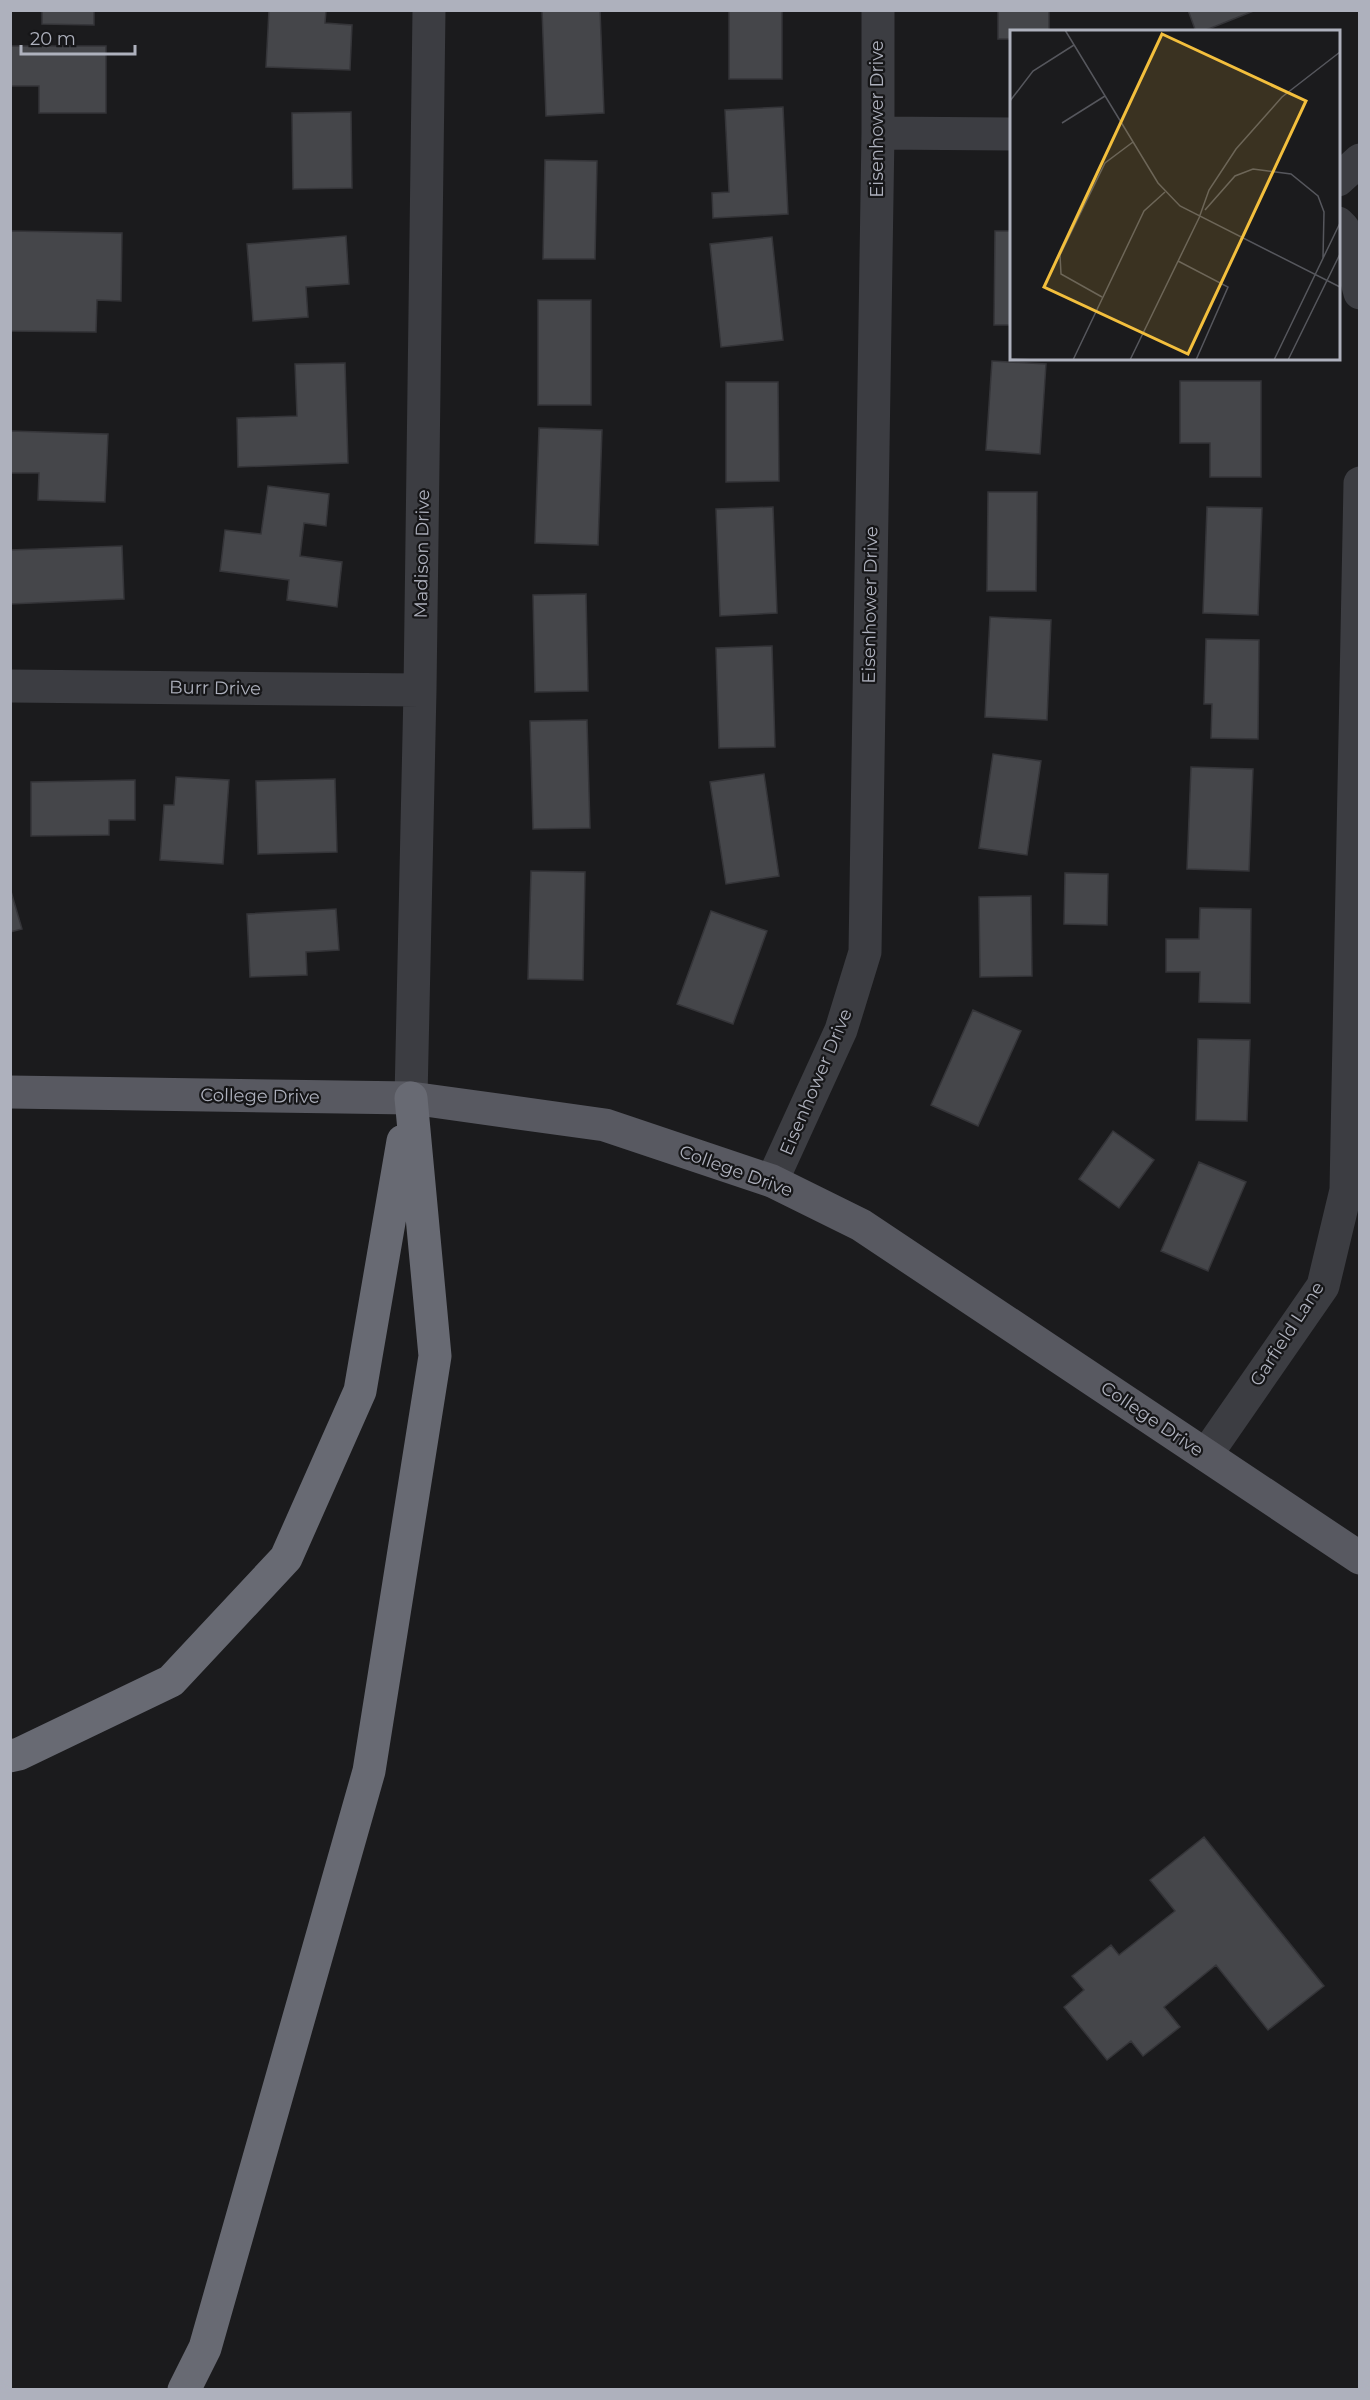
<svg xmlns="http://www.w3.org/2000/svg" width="1370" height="2400" font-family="Montserrat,sans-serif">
<rect width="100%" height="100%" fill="#1b1b1d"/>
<!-- building -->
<path fill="#45464a" stroke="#353539" stroke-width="1.5" d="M42 10H94V25L42 24Z
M269 10H326L325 23 352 25 350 70 266 67Z
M542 10H600L604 113 546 116Z
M729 10H782V79H729Z
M998 10H1049V32H1012V39H998Z
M1188 10H1256L1201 32H1196Z
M10 46H106V113H39V86H10Z
M783 107 788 214 713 218 712 193 729 192 725 110Z
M351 112 352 188 293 189 292 113Z
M545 160 597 161 595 259H543Z
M10 231 122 233 121 301 97 300 96 332 10 331Z
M995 231H1012V325H994Z
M346 236 349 284 306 287 308 317 253 321 247 244Z
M772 237 783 340 721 347 710 244Z
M538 300H591V405H538Z
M992 361 1046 364 1040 454 986 450Z
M345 363 348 463 238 467 237 418 297 416 295 364Z
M1180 381H1261V477H1210V443H1180Z
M726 382H778L779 481 726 482Z
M539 428 602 430 598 545 535 543Z
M10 431 108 434 105 502 38 500 39 473H10Z
M268 486 329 494 326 526 304 523 300 556 342 562 337 607 287 600 289 580 220 571 225 530 261 534Z
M988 492H1037L1036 591H987Z
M773 507 777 613 720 616 716 509Z
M1207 507 1262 508 1258 615 1203 613Z
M122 546 124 599 10 604V550Z
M586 594 588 691 535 692 533 595Z
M990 617 1051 620 1047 720 985 717Z
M1206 639 1259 640 1258 739 1211 738 1212 704H1204Z
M772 646 775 747 719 748 716 648Z
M587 720 590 828 533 829 530 721Z
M993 754 1041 761 1027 855 979 848Z
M1191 767 1253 769 1249 871 1187 869Z
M764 774 779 876 726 884 710 782Z
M176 777 229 780 223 864 160 860 164 805H174Z
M335 779 337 852 258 854 256 781Z
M135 780V820H109V835L31 836V782Z
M531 871 585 872 583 980 528 979Z
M1065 873 1108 874 1107 925 1064 924Z
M10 888 22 929 10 932Z
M1031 896 1032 976 980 977 979 897Z
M1200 908 1251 909 1250 1003 1199 1002 1200 972H1166V939H1199Z
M336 909 339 950 306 952 307 975 250 977 247 914Z
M711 911 767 931 733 1024 677 1004Z
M973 1010 1021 1031 978 1126 931 1105Z
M1198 1039 1250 1040 1247 1121 1196 1120Z
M1113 1131 1154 1160 1119 1208 1079 1179Z
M1199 1162 1246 1182 1208 1271 1161 1251Z
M1204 1837 1324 1986 1268 2030 1216 1965 1164 2007 1180 2027 1143 2056 1131 2041 1107 2060 1064 2007 1084 1990 1072 1976 1111 1945 1119 1955 1175 1911 1150 1880Z"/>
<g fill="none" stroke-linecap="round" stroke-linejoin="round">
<!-- minor -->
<path stroke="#3c3d42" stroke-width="33" d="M878 133 1012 134
M1338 180 1360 160
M1338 223 1343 228 1360 293
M10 686 420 690
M411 1098 420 690 429 10
M772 1181 841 1030 865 952 878 133V10
M1206 1455 1323 1286 1346 1190 1360 483"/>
<!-- major -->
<path stroke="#585961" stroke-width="33" d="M10 1092 411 1098 605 1125 772 1181 861 1225 1360 1558"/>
<!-- highway -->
<path stroke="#686a73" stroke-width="33" d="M10 1756 19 1754 171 1681 286 1558 360 1391 403 1141
M184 2390 205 2348 369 1771 435 1356 411 1098"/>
</g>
<g text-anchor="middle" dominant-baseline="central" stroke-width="4.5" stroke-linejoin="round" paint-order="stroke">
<!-- street labels -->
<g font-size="18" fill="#aeb1bd" stroke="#161618">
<text transform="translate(877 119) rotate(-90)">Eisenhower Drive</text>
<text transform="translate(422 554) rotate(-89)">Madison Drive</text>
<text transform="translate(870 605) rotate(-89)">Eisenhower Drive</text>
<text transform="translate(215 688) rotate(1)">Burr Drive</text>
<text transform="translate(816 1082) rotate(-67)">Eisenhower Drive</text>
<text transform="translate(260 1096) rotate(1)">College Drive</text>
<text transform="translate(736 1171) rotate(20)">College Drive</text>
<text transform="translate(1287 1334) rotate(-57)">Garfield Lane</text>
<text transform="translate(1152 1419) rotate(34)">College Drive</text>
</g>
</g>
<!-- overview -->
<g transform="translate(1010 30)">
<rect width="330" height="330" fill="#1b1b1d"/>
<path fill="none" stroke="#56575d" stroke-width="1.5" d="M55 0 148 153 170 176 330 257M0 71 23 41 64 15M52 93 95 66M195 180 225 146 243 139 281 144 308 166 314 182 313 228M189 188 199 160 226 119 272 67 330 22M168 231 218 257 186 330M92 267 51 244 50 225 95 133 123 112M0 329 28 330M63 330 134 181 155 162M120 330 189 188M264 330 330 193M278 330 330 224"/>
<path fill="#f3bf3d" fill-opacity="0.15" stroke="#f3bf3d" stroke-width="3" d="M152 4 296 71 178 324 34 257Z"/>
<rect width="330" height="330" fill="none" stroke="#aeb1bd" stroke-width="3"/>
</g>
<!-- border -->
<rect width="1370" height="2400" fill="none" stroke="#aeb1bd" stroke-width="24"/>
<!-- scale -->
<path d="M21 45v9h114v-9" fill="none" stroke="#aeb1bd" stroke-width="3"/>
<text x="30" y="45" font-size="18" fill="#aeb1bd" stroke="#161618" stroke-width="4.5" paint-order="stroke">20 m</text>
</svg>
